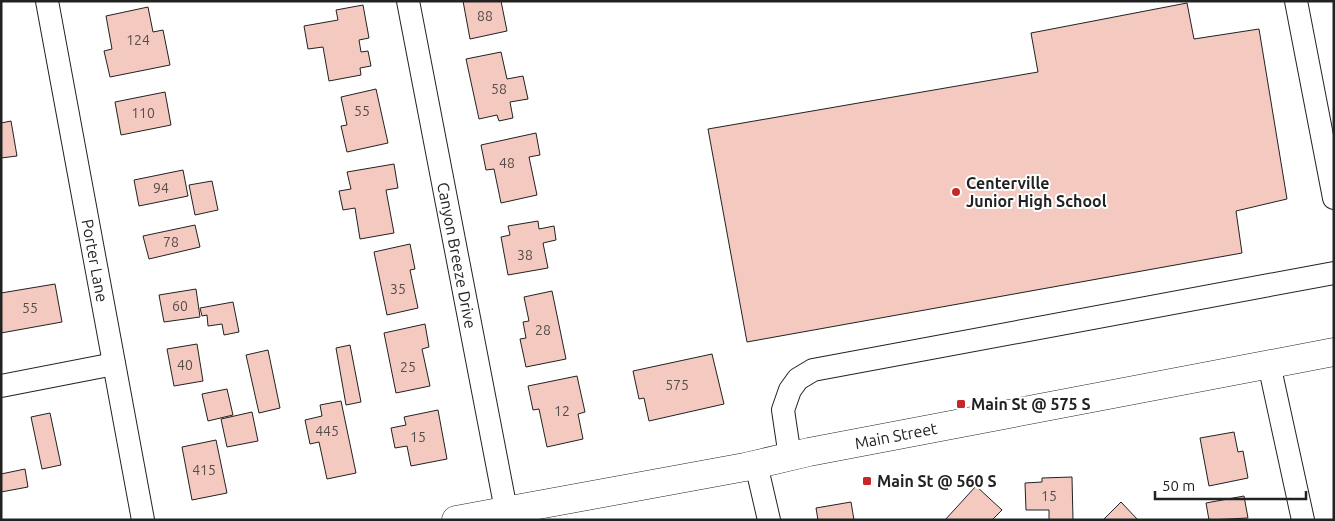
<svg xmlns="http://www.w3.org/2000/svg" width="1335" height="521" font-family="Ubuntu,sans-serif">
<rect width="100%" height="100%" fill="#fff"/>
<!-- building -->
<path fill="#f3c9c0" stroke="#222" d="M463 1H501L507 31 470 39Z
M1187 3 1194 39 1259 29 1287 199 1236 211 1242 253 747 342 708 129 1038 72 1031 33Z
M363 5 369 38 359 40 361 52 368 51 371 66 360 68 361 75 329 81 323 47 308 49 304 26 338 20 336 10Z
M148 7 153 32 163 30 170 65 110 77 104 51 112 49 106 16Z
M501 52 507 79 523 76 528 99 510 102 513 118 499 121 497 115 479 119 466 59Z
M376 89 388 143 347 152 341 126 347 125 341 97Z
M165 92 171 125 121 135 115 102Z
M11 121 17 156 1 158V123Z
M536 133 540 155 529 157 537 195 501 203 494 169 486 170 481 145Z
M394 164 398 188 386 190 394 233 360 239 355 208 343 210 339 191 351 189 347 172Z
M183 170 188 196 139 206 134 180Z
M212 181 218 210 195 215 189 185Z
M538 221 539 229 554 226 556 240 543 243 548 268 508 275 501 237 510 235 508 226Z
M195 225 200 247 149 259 143 236Z
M410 244 415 269 410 270 418 308 387 315 374 252Z
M55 284 62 322 1 333V293Z
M196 289 200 317 164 322 159 295Z
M552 291 566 359 526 367 520 339 526 338 523 322 529 321 524 297Z
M233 302 239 332 224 335 222 324 208 326 207 315 202 316 200 308Z
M425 324 429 347 422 349 430 386 396 393 384 333Z
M197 344 203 381 174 386 167 349Z
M350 345 361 402 346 405 336 348Z
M268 350 280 408 259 413 246 355Z
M712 354 724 404 649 421 644 398 639 399 633 371Z
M577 376 585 412 578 414 583 439 547 447 539 409 533 410 528 386Z
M227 389 233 415 208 421 202 394Z
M341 401 356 473 327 479 319 442 310 444 305 420 322 416 320 405Z
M438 410 447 459 411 466 407 446 395 448 391 428 406 425 404 417Z
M252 412 258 441 227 447 221 419Z
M50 413 61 465 42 469 31 417Z
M1234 432 1238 452 1243 451 1248 478 1209 486 1200 438Z
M216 440 227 493 192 500 182 447Z
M25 469 28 487 1 492V474Z
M1072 477 1073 520H1049V510H1026L1025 483 1042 482V478Z
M976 486 1002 510 992 520H945Z
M1244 496 1248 518 1209 520 1206 503Z
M851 502 854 520H818L816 508Z
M1121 502 1138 520H1103Z"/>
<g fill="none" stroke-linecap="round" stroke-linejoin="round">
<!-- minor casing -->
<g stroke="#222" stroke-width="24">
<g id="minor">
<path id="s1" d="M47 1 143 520"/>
<path id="s2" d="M408 1 506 510"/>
<path d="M1296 1 1334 198"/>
<path d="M1269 364 1303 520"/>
<path d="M1 386 114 364"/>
<path d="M790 457 783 410 790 390 798 379 813 370 1334 273"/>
<path d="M756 464 769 520"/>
</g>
</g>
<!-- major casing -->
<g stroke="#222" stroke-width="29">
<g id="major">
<path id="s3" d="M456 520 745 467 809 452 1334 352"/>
</g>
</g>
<!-- minor -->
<use href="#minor" stroke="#fff" stroke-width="22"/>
<!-- major -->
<use href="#major" stroke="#fff" stroke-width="28"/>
</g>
<!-- markers -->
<g fill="#c62828" stroke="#fff" stroke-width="2">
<circle cx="956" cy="192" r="5"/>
<rect x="956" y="399" width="10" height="10" rx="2.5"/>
<rect x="862" y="476" width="10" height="10" rx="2.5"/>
</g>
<g text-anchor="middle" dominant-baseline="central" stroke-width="4" stroke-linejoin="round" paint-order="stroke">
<!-- number labels -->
<g font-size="14" fill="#564c4a">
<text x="485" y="16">88</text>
<text x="138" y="40">124</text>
<text x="499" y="89">58</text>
<text x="362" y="111">55</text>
<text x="143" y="113">110</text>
<text x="507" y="163">48</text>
<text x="161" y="188">94</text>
<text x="171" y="242">78</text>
<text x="525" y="255">38</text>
<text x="398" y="289">35</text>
<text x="180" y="306">60</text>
<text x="30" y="308">55</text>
<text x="543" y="330">28</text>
<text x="185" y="365">40</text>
<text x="408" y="367">25</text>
<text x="677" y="385">575</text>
<text x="562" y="411">12</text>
<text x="327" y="431">445</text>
<text x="418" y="437">15</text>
<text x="204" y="470">415</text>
<text x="1049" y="496">15</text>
</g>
<!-- poi labels -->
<g font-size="16" font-weight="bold" fill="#222" stroke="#fff" text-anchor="start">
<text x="966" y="183">Centerville<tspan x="966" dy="18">Junior High School</tspan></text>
<text x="971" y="404">Main St @ 575 S</text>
<text x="877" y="481">Main St @ 560 S</text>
</g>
<!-- street labels -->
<g font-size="16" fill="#222" stroke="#fff">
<text stroke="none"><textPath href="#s2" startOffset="259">Canyon Breeze Drive</textPath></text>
<text stroke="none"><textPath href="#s1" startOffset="264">Porter Lane</textPath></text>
<text stroke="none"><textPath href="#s3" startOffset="448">Main Street</textPath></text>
</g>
</g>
<!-- border -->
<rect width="1335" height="521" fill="none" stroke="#222222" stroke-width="5"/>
<!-- scale -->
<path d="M1155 491v8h151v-8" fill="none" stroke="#222222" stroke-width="2.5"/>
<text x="1162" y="491" font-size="15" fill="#222222" stroke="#ffffff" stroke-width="4" paint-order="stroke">50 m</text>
</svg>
